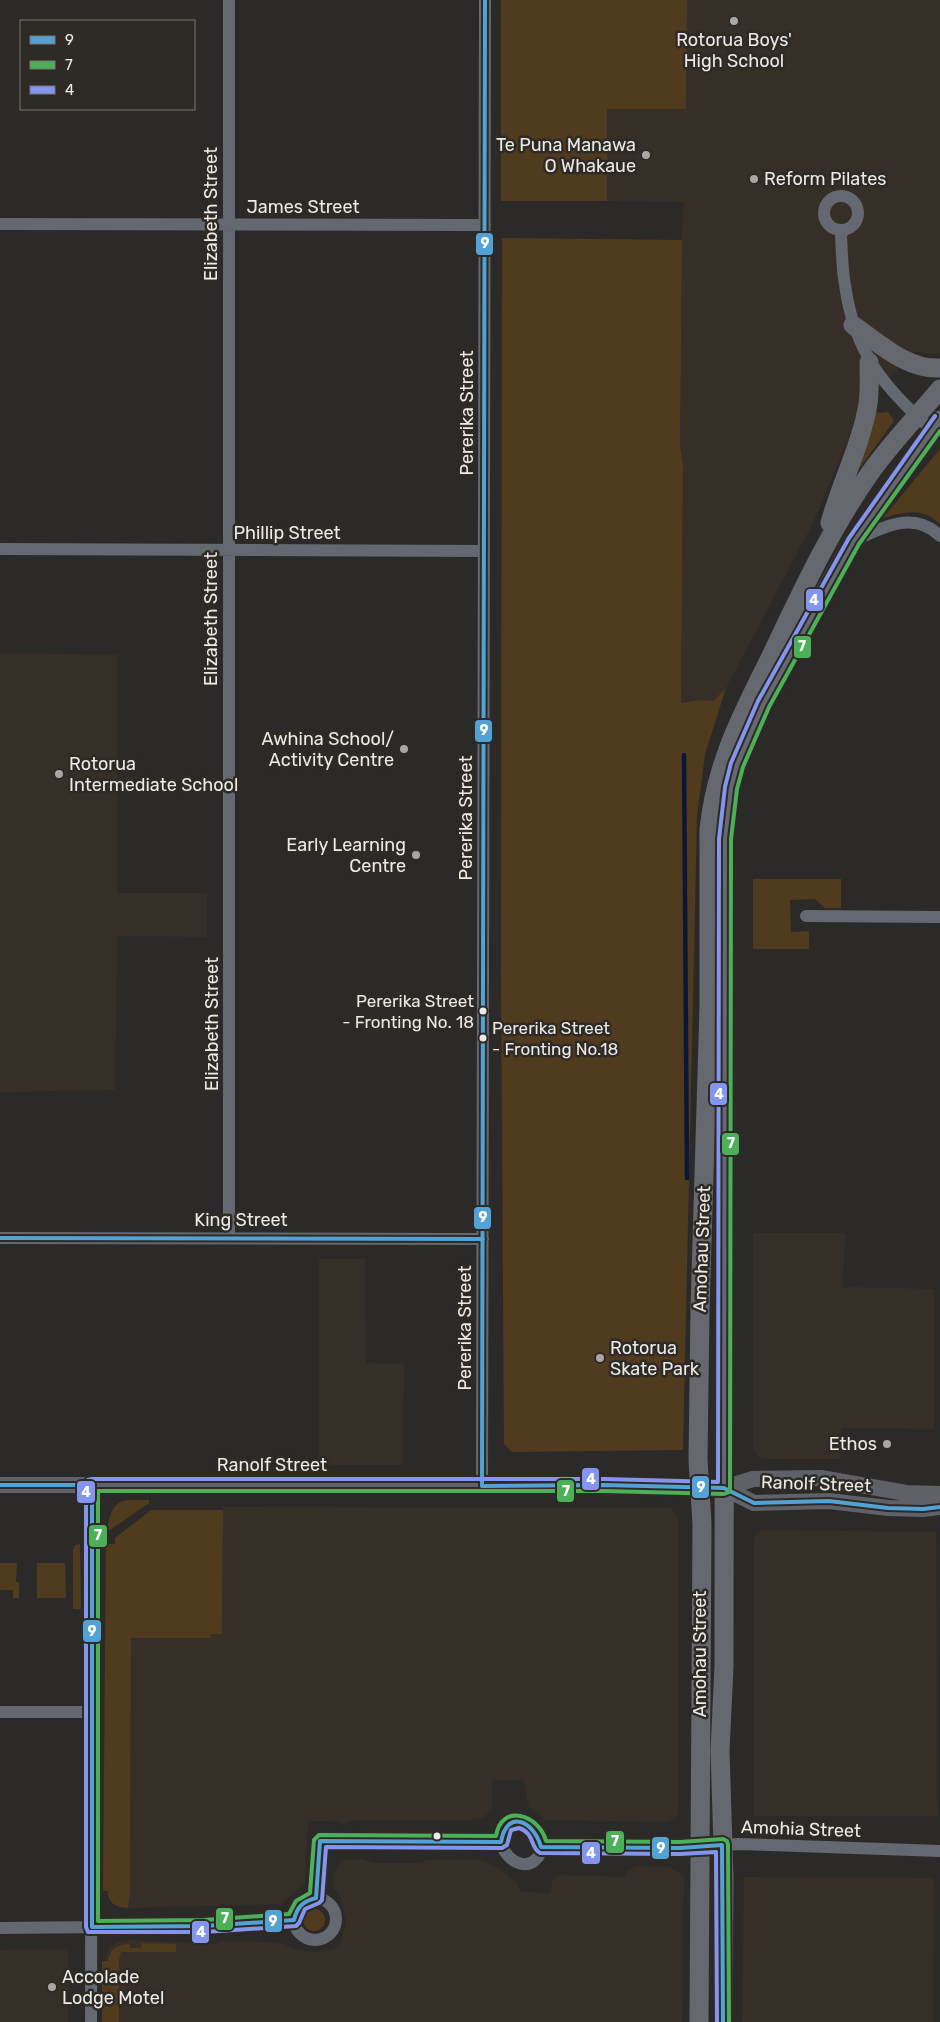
<svg xmlns="http://www.w3.org/2000/svg" width="940" height="2022" font-family="Rubik,sans-serif">
<rect width="100%" height="100%" fill="#2c2a28"/>
<!-- built -->
<path fill="#362f27" d="M687 0H940V354L915 352 857 412 846 445 813 523 726 688 713 701 701 700 681 703 683 465 680 447 682 225 684 202 607 201V109H686Z
M0 653 117 655V893H207V937L117 936 115 1090 0 1092Z
M753 1233H845L843 1287 934 1289V1429L841 1428 840 1459H762L753 1451Z
M319 1259H365L366 1363 404 1364 403 1465H319Z
M223 1507 670 1508 678 1517V1815L669 1822 545 1820 529 1807 523 1780H492V1809L484 1817 467 1820H351L344 1824 335 1821H308L305 1884 281 1904 128 1908 130 1894 131 1638H210L211 1634 222 1633Z
M761 1530 936 1532 938 1816H754V1537Z
M361 1859 375 1863H420L428 1860H483L498 1868 516 1882 521 1892 550 1893 553 1879 560 1875 625 1877 627 1871 637 1866 669 1867 684 1876 682 2022H104L105 1960 109 1948 117 1942 129 1940 216 1944 221 1941 263 1942 280 1943 300 1950 315 1952 333 1950 341 1942 346 1921 341 1898 333 1887V1876L338 1865 345 1860Z
M744 1877 934 1878 933 2022H742Z
M68 1949V2022H0V1950Z"/>
<!-- green -->
<path fill="#513b1f" d="M501 0H687L686 109H607V201H501Z
M502 238 682 240 680 447 683 465 681 703 701 700 713 701 726 688 705 754 697 816 683 1450 512 1452 504 1444 501 977Z
M872 410 879 413 888 412 894 421 859 469 857 467Z
M940 449V524C923 507 904 512 883 518Z
M753 879H841V908H825L815 899 790 900 791 932 809 931V949H753Z
M127 1500H149V1503L107 1532C109 1518 111 1503 127 1500Z
M151 1510H223L222 1634H211V1638H131L130 1894 128 1908C116 1907 108 1904 108 1891H103L106 1544H115V1538Z
M80 1544 81 1609H73V1550L75 1545Z
M0 1563H17L16 1582H19V1598H13V1590H0Z
M37 1563H65L66 1598H37Z
M303 1920a11 11 0 1 1 22 0a11 11 0 1 1-22 0Z
M142 1943 176 1944V1952H121L119 1960V2022H102V1961H108C110 1949 117 1944 130 1944V1948H141Z"/>
<g fill="none" stroke-linecap="round" stroke-linejoin="round">
<!-- stream -->
<path stroke="#0b1737" stroke-width="4.5" d="M684 755 687 1178"/>
<!-- street -->
<path stroke="#646871" stroke-width="12" d="M824 213a17 17 0 1 1 34 0a17 17 0 1 1-34 0Z
M0 224 485 225
M844 230 841 235C842 252 842 269 845 285 854 351 883 387 932 430
M858 539C885 526 915 511 940 536
M0 549 484 551
M806 916 940 917
M229 1237V0
M0 1238 483 1239
M482 1486 485 0
M0 1712H92
M520 1822C534 1825 549 1842 538 1857 517 1884 476 1826 520 1822Z
M541 1847 680 1848 739 1844 940 1851
M294 1919a21 21 0 1 1 42 0a21 21 0 1 1-42 0Z
M316 1898 320 1841 501 1842
M0 1928 204 1926 294 1920
M91 2022 92 1485"/>
<!-- secondary -->
<path stroke="#5f6169" stroke-width="16" d="M0 1485H604L724 1488 753 1479 821 1478 906 1493 940 1494
M724 1488 754 1503 829 1501 888 1508 923 1509 940 1507"/>
<!-- primary -->
<path stroke="#66686f" stroke-width="19" d="M853 325C879 343 907 370 940 368
M830 523C841 483 861 445 868 404 870 390 869 376 869 362
M699 2022 702 1524 698 1460 700 1309 709 1007V829C716 763 742 714 771 656 801 593 830 530 870 473 891 443 917 417 940 389
M723 2022 724 1877 720 1751 724 1666 725 877V839L731 788 737 765 763 704 812 614 854 541 940 420"/>
<!-- bus-1 casing -->
<g stroke="#2e2a26" stroke-width="8">
<path id="bus-1" d="M485 0 482 1486 604 1485 724 1488 754 1503 829 1501 888 1508 923 1509 940 1507
M0 1238 483 1239
M0 1485H92V1927L204 1926 294 1920C297 1907 303 1901 316 1898L320 1841 501 1842C507 1808 534 1821 541 1847L680 1848 722 1845 723 2022"/>
</g>
<!-- bus-2 casing -->
<g stroke="#2e2a26" stroke-width="8">
<path id="bus-2" d="M729 2022 728 1845 727 1841 723 1839 680 1842 546 1841C539 1814 501 1803 496 1836L319 1835 314 1840 310 1893 296 1901 289 1914 204 1920 98 1921V1491H604L724 1494 729 1492 730 1488 731 839 737 789 743 767 769 707 859 544 940 431"/>
</g>
<!-- bus-3 casing -->
<g stroke="#2e2a26" stroke-width="8">
<path id="bus-3" d="M717 2022 716 1852 680 1854 540 1853C530 1848 535 1833 519 1828L511 1830 507 1845 502 1848 326 1847 322 1900 319 1903 305 1909 299 1923 296 1926 204 1932H88L86 1927V1484L88 1480 92 1479H604L718 1482 719 839 725 787 731 763 758 701 849 538 935 416"/>
</g>
<!-- bus-1 -->
<use href="#bus-1" stroke="#53a2d5" stroke-width="4"/>
<!-- bus-2 -->
<use href="#bus-2" stroke="#4bb058" stroke-width="4"/>
<!-- bus-3 -->
<use href="#bus-3" stroke="#8495f0" stroke-width="4"/>
</g>
<!-- markers -->
<g fill="#a9a6a4" stroke="#2e2a26" stroke-width="2">
<circle cx="734" cy="21" r="5"/>
<circle cx="646" cy="155" r="5"/>
<circle cx="754" cy="179" r="5"/>
<circle cx="404" cy="749" r="5"/>
<circle cx="59" cy="774" r="5"/>
<circle cx="416" cy="855" r="5"/>
<circle cx="600" cy="1358" r="5"/>
<circle cx="887" cy="1444" r="5"/>
<circle cx="52" cy="1987" r="5"/>
</g>
<g fill="#ece9e7" stroke="#2e2a26" stroke-width="2">
<circle cx="483" cy="1011" r="4.5"/>
<circle cx="483" cy="1038" r="4.5"/>
<circle cx="437" cy="1836" r="4.5"/>
</g>
<g text-anchor="middle" dominant-baseline="central" stroke-width="5" stroke-linejoin="round" paint-order="stroke">
<!-- bus labels -->
<g font-size="17" fill="#ece9e7" stroke="#2e2a26" text-anchor="end">
<text x="474" y="1001">Pererika Street<tspan x="474" dy="21">- Fronting No. 18</tspan></text>
<text x="492" y="1028" text-anchor="start">Pererika Street<tspan x="492" dy="21">- Fronting No.18</tspan></text>
</g>
<!-- poi labels -->
<g font-size="18" fill="#ece9e7" stroke="#2e2a26" text-anchor="end">
<text x="734" y="40" text-anchor="middle">Rotorua Boys'<tspan x="734" dy="21">High School</tspan></text>
<text x="636" y="145">Te Puna Manawa<tspan x="636" dy="21">O Whakaue</tspan></text>
<text x="764" y="179" text-anchor="start">Reform Pilates</text>
<text x="394" y="739">Awhina School/<tspan x="394" dy="21">Activity Centre</tspan></text>
<text x="69" y="764" text-anchor="start">Rotorua<tspan x="69" dy="21">Intermediate School</tspan></text>
<text x="406" y="845">Early Learning<tspan x="406" dy="21">Centre</tspan></text>
<text x="610" y="1348" text-anchor="start">Rotorua<tspan x="610" dy="21">Skate Park</tspan></text>
<text x="877" y="1444">Ethos</text>
<text x="62" y="1977" text-anchor="start">Accolade<tspan x="62" dy="21">Lodge Motel</tspan></text>
</g>
<!-- street labels -->
<g font-size="18" fill="#ece9e7" stroke="#2e2a26">
<text x="303" y="207">James Street</text>
<text transform="translate(211 214) rotate(-90)">Elizabeth Street</text>
<text transform="translate(467 413) rotate(-90)">Pererika Street</text>
<text x="287" y="533">Phillip Street</text>
<text transform="translate(211 619) rotate(-90)">Elizabeth Street</text>
<text transform="translate(466 818) rotate(-90)">Pererika Street</text>
<text transform="translate(212 1024) rotate(-90)">Elizabeth Street</text>
<text x="241" y="1220">King Street</text>
<text transform="translate(702 1249) rotate(-88)">Amohau Street</text>
<text transform="translate(465 1328) rotate(-90)">Pererika Street</text>
<text x="272" y="1465">Ranolf Street</text>
<text transform="translate(816 1484) rotate(2)">Ranolf Street</text>
<text transform="translate(700 1654) rotate(-90)">Amohau Street</text>
<text transform="translate(801 1829) rotate(2)">Amohia Street</text>
</g>
</g>
<g stroke="#2e2a26" stroke-width="2">
<rect x="475" y="232" width="19" height="24" rx="5" fill="#53a2d5"/>
<rect x="805" y="588" width="19" height="24" rx="5" fill="#8495f0"/>
<rect x="793" y="635" width="19" height="24" rx="5" fill="#4bb058"/>
<rect x="474" y="719" width="19" height="24" rx="5" fill="#53a2d5"/>
<rect x="709" y="1082" width="19" height="24" rx="5" fill="#8495f0"/>
<rect x="721" y="1132" width="19" height="24" rx="5" fill="#4bb058"/>
<rect x="473" y="1206" width="19" height="24" rx="5" fill="#53a2d5"/>
<rect x="581" y="1467" width="19" height="24" rx="5" fill="#8495f0"/>
<rect x="691" y="1475" width="19" height="24" rx="5" fill="#53a2d5"/>
<rect x="556" y="1479" width="19" height="24" rx="5" fill="#4bb058"/>
<rect x="76" y="1480" width="20" height="24" rx="5" fill="#8495f0"/>
<rect x="88" y="1524" width="20" height="24" rx="5" fill="#4bb058"/>
<rect x="82" y="1619" width="20" height="24" rx="5" fill="#53a2d5"/>
<rect x="605" y="1830" width="20" height="24" rx="5" fill="#4bb058"/>
<rect x="651" y="1836" width="19" height="24" rx="5" fill="#53a2d5"/>
<rect x="581" y="1841" width="20" height="24" rx="5" fill="#8495f0"/>
<rect x="215" y="1907" width="19" height="24" rx="5" fill="#4bb058"/>
<rect x="264" y="1909" width="19" height="24" rx="5" fill="#53a2d5"/>
<rect x="191" y="1920" width="19" height="24" rx="5" fill="#8495f0"/>
</g>
<g font-size="14" text-anchor="middle" font-weight="bold" fill="#fff">
<text x="485" y="248">9</text>
<text x="814" y="605">4</text>
<text x="802" y="651">7</text>
<text x="484" y="735">9</text>
<text x="719" y="1099">4</text>
<text x="731" y="1148">7</text>
<text x="483" y="1222">9</text>
<text x="591" y="1484">4</text>
<text x="701" y="1492">9</text>
<text x="566" y="1496">7</text>
<text x="86" y="1497">4</text>
<text x="98" y="1540">7</text>
<text x="92" y="1636">9</text>
<text x="615" y="1846">7</text>
<text x="661" y="1853">9</text>
<text x="591" y="1858">4</text>
<text x="225" y="1923">7</text>
<text x="273" y="1926">9</text>
<text x="201" y="1937">4</text>
</g>
<!-- legend -->
<rect x="20" y="20" width="175" height="90" fill="#2e2a26" stroke="#7a7673"/>
<rect x="30" y="36" width="25" height="8" fill="#53a2d5" stroke="#7a7673"/>
<text x="65" y="45" font-size="15" fill="#ece9e7">9</text>
<rect x="30" y="61" width="25" height="8" fill="#4bb058" stroke="#7a7673"/>
<text x="65" y="70" font-size="15" fill="#ece9e7">7</text>
<rect x="30" y="86" width="25" height="8" fill="#8495f0" stroke="#7a7673"/>
<text x="65" y="95" font-size="15" fill="#ece9e7">4</text>
</svg>
